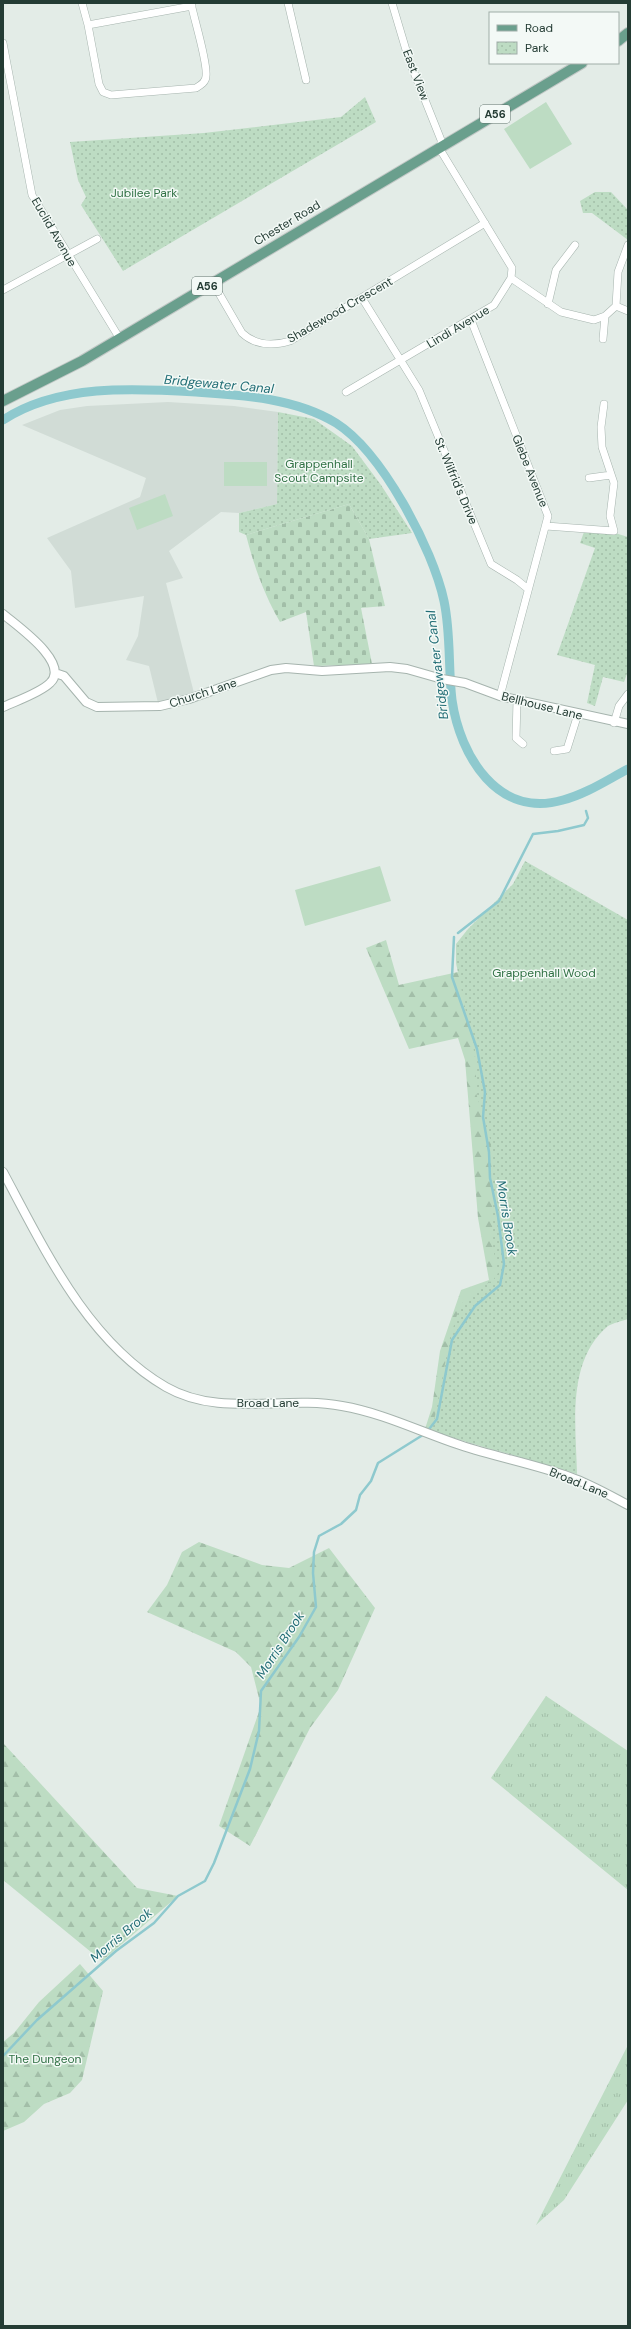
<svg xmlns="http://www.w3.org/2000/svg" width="631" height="2329" font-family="'DM Sans',sans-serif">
<defs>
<pattern id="grass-tufts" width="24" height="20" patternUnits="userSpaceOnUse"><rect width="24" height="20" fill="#bddcc3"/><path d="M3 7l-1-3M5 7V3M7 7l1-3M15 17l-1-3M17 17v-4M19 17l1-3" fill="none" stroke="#a2bea8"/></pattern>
<pattern id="forest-firs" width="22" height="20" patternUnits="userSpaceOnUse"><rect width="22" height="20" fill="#bddcc3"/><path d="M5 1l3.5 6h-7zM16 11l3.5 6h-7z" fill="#a2bea8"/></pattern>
<pattern id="cemetery-stones" width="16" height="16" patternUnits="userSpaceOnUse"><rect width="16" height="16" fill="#bddcc3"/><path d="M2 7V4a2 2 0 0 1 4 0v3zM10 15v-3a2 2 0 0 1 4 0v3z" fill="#a2bea8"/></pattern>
<pattern id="park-dots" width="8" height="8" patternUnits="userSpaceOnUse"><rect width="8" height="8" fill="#bddcc3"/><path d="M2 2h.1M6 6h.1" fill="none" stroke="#a2bea8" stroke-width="1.8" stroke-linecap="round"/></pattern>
</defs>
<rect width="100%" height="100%" fill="#e3ece7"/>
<!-- built -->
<path fill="#d1dcd6" d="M168 402 234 406 278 412 277 504 239 513 221 512 169 551 183 578 166 583 194 693 158 703 149 666 126 660 138 636 144 596 75 608 71 571 47 538 140 497 146 478 22 425 60 410 87 406Z"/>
<!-- grass -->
<path fill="url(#grass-tufts)" d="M546 1696 628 1751V1890L491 1778Z
M628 2045V2100L564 2200 536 2225Z"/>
<!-- forest -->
<path fill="url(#forest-firs)" d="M386 940 399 985 458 972 506 1044 497 1451 425 1429 432 1407 440 1351 461 1290 489 1280 478 1218 465 1060 458 1038 409 1049 366 948Z
M199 1542 262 1565 289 1568 329 1548 375 1608 338 1690 310 1728 250 1846 219 1826 261 1706 251 1667 236 1652 147 1612 167 1585 182 1552Z
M3 1743 137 1888 178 1896 102 1961 3 1880Z
M80 1964 103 1991 82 2080 70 2093 44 2104 24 2122 3 2131V2042L14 2033 39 2002Z"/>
<!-- cemetery -->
<path fill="url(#cemetery-stones)" d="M349 504 369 539 385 606 361 608 372 664 314 666 306 612 280 622C264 594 254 566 246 535Z"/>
<!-- park -->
<path fill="url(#park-dots)" d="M365 97 376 122 123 271 81 205 86 197 78 180 70 142 204 133 341 117Z
M595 192H611L628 210V240L592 213H583L580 201Z
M278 412 314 419 352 446 381 485 412 533 369 539 349 504 246 535 239 532V513L277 504Z
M584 532 615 533 628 537V671L624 682 603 677 595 706 587 703 595 665 557 655 595 548 580 543Z
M525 861 628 920V1319C622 1321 613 1323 608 1326 566 1361 576 1426 577 1474L432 1431 450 1338 460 1305 476 1291 493 1280 498 1273 493 1248 491 1142 476 1093V1061L456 963V944L468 929 513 884Z"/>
<!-- pitch -->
<path fill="#bddcc3" d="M546 102 572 144 530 169 504 129Z
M224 462H267V486H224Z
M165 494 173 516 137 530 129 508Z
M380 866 391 901 305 926 295 890Z"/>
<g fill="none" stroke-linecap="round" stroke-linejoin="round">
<!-- stream -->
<path stroke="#8ec9ce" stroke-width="2.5" d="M458 933 499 901 533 834 558 831 584 825 588 818 586 811
M3 2056 37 2020 116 1951 154 1923 178 1896 205 1881 214 1863 250 1769 259 1731 261 1691 299 1637 316 1607 313 1573 314 1552 319 1536 341 1524 356 1510 360 1495 371 1481 378 1463 426 1433 437 1419 452 1340 475 1306 500 1285 504 1264 498 1216 490 1178 489 1152 483 1117 485 1092 477 1049 452 977 454 937"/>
<!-- canal -->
<path stroke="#8ec9ce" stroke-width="9" d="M3 420C58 384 133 388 196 392 242 395 295 398 336 423 382 452 433 549 444 601 451 634 448 667 452 700 460 756 498 819 563 800 586 794 607 780 628 769"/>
<!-- minor casing -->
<g stroke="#a6b4ae" stroke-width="8">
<path id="minor" d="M82 3 88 25 99 84 103 92 111 95 196 88C201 85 206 82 206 76 208 63 194 19 191 3
M288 3 306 80
M88 25 192 6
M3 43 32 195 120 339
M511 278 561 312 594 320 605 316 616 306 618 272 628 245
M213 283 242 333C256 346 273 346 290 341L485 223
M3 290 97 239
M362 298 419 390 491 564 517 580 528 589
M548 304 556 270 575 245
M616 306 628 311
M471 320 548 516 500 696
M603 339 605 316
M346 392 494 305 511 278 512 268 441 151V140L409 60 392 3
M589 478 611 475
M546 526 614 531 610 516 614 483 602 447 601 427 604 404
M517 700 516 738 523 744
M614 723 619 706 628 694
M554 751 567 749 578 714"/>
</g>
<!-- tertiary casing -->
<g stroke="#a6b4ae" stroke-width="10">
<path id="tertiary" d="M3 614C17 626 71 663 50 683 40 693 16 701 3 707
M55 673 64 676 86 702 97 707 160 706 189 699 271 670 286 668 322 671 390 667 407 669 442 679 465 683 500 696 628 724
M3 1172C45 1250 87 1341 166 1387 220 1418 284 1395 342 1406 383 1413 421 1432 460 1445 496 1457 534 1464 570 1477 590 1484 609 1495 628 1505"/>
</g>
<!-- primary casing -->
<g stroke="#c2c8c6" stroke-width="12">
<path id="primary" d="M618 41 628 33
M3 401 82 361 582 63"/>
</g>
<!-- minor -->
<use href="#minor" stroke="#fff" stroke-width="7"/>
<!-- tertiary -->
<use href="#tertiary" stroke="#fff" stroke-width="8"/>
<!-- primary -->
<use href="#primary" stroke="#6a9f8d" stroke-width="10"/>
</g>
<g text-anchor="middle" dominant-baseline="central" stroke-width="3" stroke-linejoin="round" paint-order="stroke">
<!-- shield labels -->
<g fill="#f3f9f6" stroke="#62756e" stroke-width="1">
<rect x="480" y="105" width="30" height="18" rx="3"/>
<rect x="192" y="277" width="30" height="18" rx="3"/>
</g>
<g font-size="11" font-weight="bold" fill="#243c34">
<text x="495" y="114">A56</text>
<text x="207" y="286">A56</text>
</g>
<!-- street labels -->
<g font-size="12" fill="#243c34" stroke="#f3f9f6">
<text transform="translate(416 75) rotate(69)">East View</text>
<text transform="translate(287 223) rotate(-31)">Chester Road</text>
<text transform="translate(54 232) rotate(60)">Euclid Avenue</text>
<text transform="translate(340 310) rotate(-30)">Shadewood Crescent</text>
<text transform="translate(458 327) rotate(-31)">Lindi Avenue</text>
<text transform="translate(530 471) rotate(68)">Glebe Avenue</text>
<text transform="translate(456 481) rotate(67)">St. Wilfrid's Drive</text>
<text transform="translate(203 693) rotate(-18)">Church Lane</text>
<text transform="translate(542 706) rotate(14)">Bellhouse Lane</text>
<text x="268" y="1403">Broad Lane</text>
<text transform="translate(579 1483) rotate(22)">Broad Lane</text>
</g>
<!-- park labels -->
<g font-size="12" fill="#307144" stroke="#f3f9f6">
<text x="144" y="193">Jubilee Park</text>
<text x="319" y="464">Grappenhall<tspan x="319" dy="14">Scout Campsite</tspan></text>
<text x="544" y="973">Grappenhall Wood</text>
<text x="45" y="2059">The Dungeon</text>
</g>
<!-- water labels -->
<g font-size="13" font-style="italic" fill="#216d75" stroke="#f3f9f6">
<text transform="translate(219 384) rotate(5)">Bridgewater Canal</text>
<text transform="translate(437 665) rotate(-97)">Bridgewater Canal</text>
<text transform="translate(507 1218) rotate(81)">Morris Brook</text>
<text transform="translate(280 1645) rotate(-57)">Morris Brook</text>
<text transform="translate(121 1935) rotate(-40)">Morris Brook</text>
</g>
</g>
<!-- border -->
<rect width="631" height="2329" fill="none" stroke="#243c34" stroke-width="8"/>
<!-- legend -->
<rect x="489" y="12" width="130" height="52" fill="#f3f9f6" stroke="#a0ada8"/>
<rect x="497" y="25" width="20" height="6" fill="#6a9f8d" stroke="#a0ada8"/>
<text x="525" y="32" font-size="12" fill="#243c34">Road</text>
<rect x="497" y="42" width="20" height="12" fill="url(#park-dots)" stroke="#a0ada8"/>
<text x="525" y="52" font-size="12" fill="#243c34">Park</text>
</svg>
